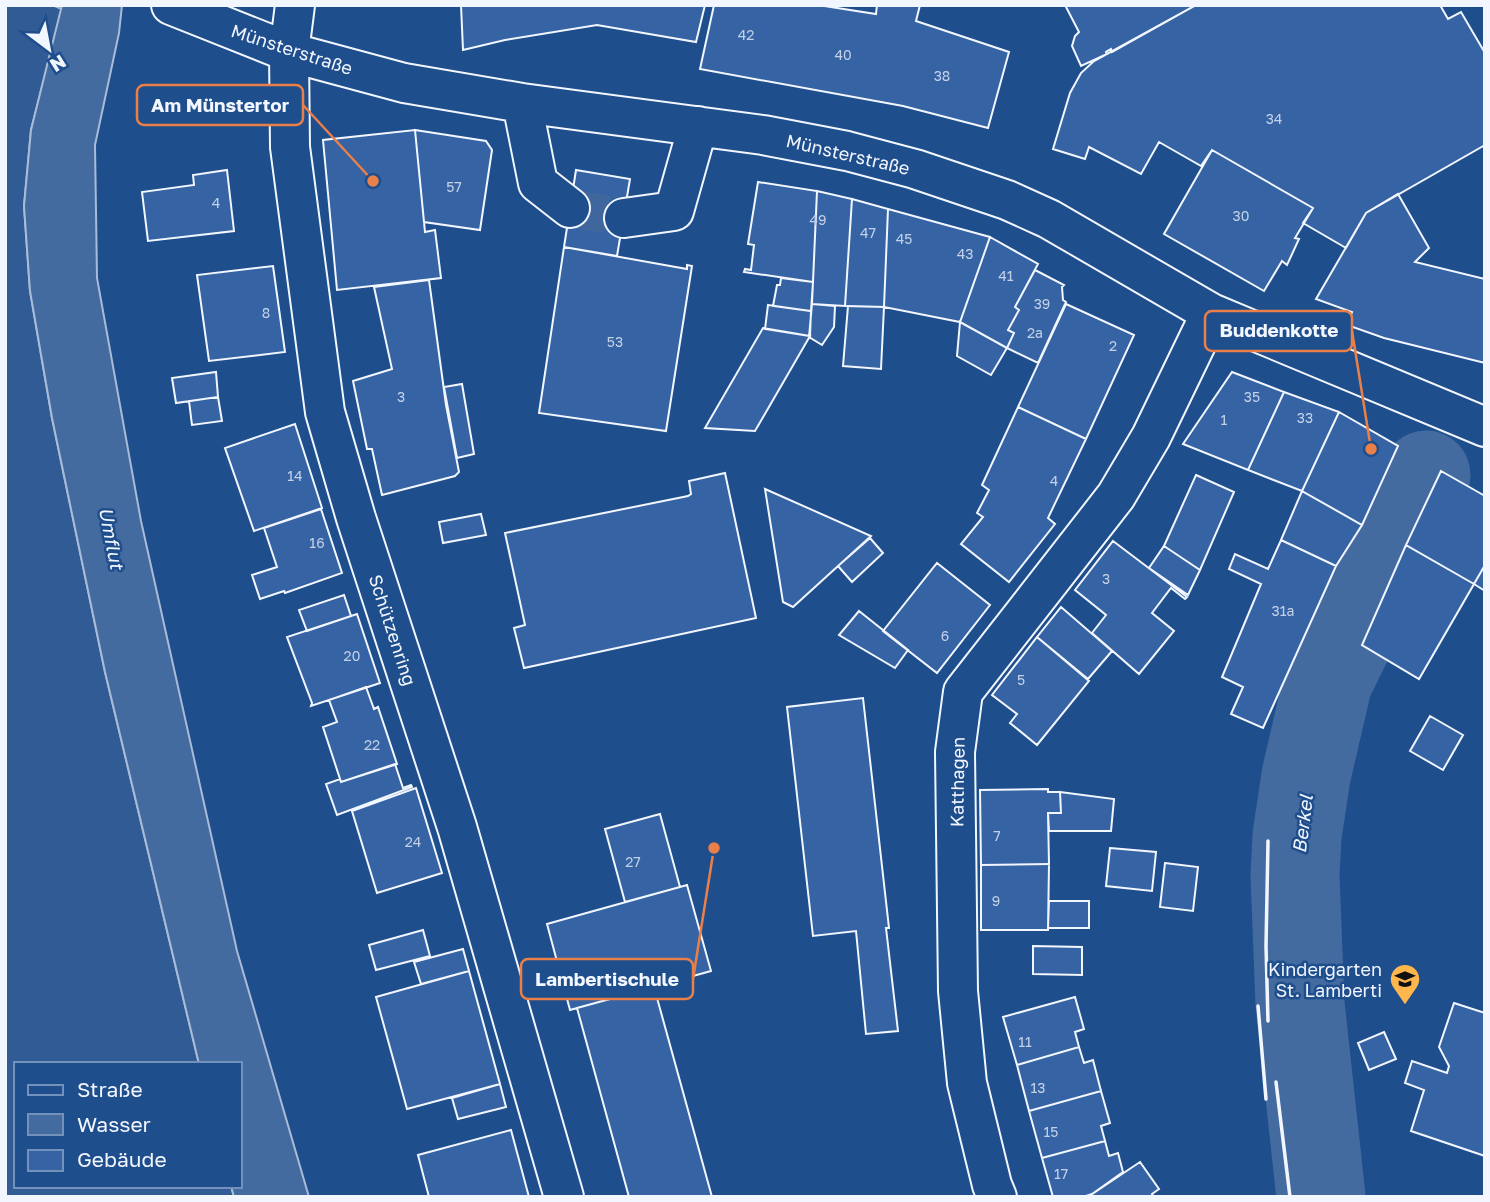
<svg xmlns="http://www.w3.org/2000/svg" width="1490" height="1202" font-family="'Golos Text',sans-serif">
<rect width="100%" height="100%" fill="#1f4e8c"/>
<!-- grass -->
<path fill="#305b95" stroke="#a8bbd7" stroke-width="2" d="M5 5H52L62 9 31 130 24 206 30 291 52 418 105 672 199 1064H16V1186H231L234 1197H5Z"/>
<!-- water -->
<path fill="#446ba0" stroke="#a8bbd7" stroke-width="2" d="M62 5H122L119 33 95 145 97 278 141 521 237 951 309 1197H234L231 1186H240V1064H199L105 672 52 418 30 291 24 206 31 130Z"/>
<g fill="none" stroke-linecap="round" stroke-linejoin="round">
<!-- river -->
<path stroke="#446ba0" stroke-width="89" d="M1321 1197 1300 1004 1295 875 1297 836 1306 776 1328 681 1392 551 1426 475"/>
</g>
<!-- building -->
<path fill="#3563a3" stroke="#f2f6ff" stroke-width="2" d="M461 5H705L696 42 597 25 505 40 463 50Z
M714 5H818L876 14 877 5H920L916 21 1009 52 988 128 903 106 700 69Z
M1065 5H1196L1112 52 1111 49 1106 52 1107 54 1081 66 1072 46 1075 36 1079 32Z
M1196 5H1440L1448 19 1461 12 1485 53V145L1366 213 1346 248 1303 223 1313 208 1212 150 1201 166 1159 142 1141 174 1089 147 1085 159 1053 149 1070 93 1081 73 1094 61Z
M415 130 425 232 435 230 441 278 337 290 323 140Z
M415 130 486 141 492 150 480 230 424 222Z
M1212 150 1313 208 1295 238 1299 239 1287 265 1282 261 1264 291 1164 234Z
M227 170 234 231 148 241 142 192 194 185 193 175Z
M576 170 630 179 617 256 564 247Z
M758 182 817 191 813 282 744 272 745 269 751 270 754 245 748 244Z
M817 191 852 199 845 306 812 304Z
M1398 194 1429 248 1415 262 1485 279V363L1384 338 1347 325 1352 312 1316 299 1366 213Z
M852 199 888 209 884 307 845 306Z
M888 209 990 237 960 322 884 307Z
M990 237 1038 264 1015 307 1019 310 1008 330 1014 333 1007 348 960 322Z
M564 247 687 269V265L692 266 666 431 539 413Z
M273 266 285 352 209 361 197 275Z
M1035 270 1064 285 1062 287 1063 300 1066 302 1038 363 1007 348 1014 333 1008 330 1019 310 1015 307Z
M781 278 813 282 811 311 773 306 777 285H780Z
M429 280 446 405 459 472 455 476 382 495 372 449H367L353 381 392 369 374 287Z
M812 304 835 306 834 327 822 345 809 337Z
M1066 304 1134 335 1086 439 1018 407Z
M768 305 811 311 810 336 765 329Z
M848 306 884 307 881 369 843 366Z
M960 322 1007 348 991 375 957 356Z
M763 328 810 336 755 431 705 428Z
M216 372 218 397 176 403 172 378Z
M1232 372 1284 392 1248 470 1183 444Z
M462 384 474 454 457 458 444 387Z
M1284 392 1339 412 1302 491 1248 470Z
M218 397 222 421 192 425 189 401Z
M1018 407 1086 439 1048 518 1055 524 1009 582 961 544 983 517 977 513 989 490 982 485Z
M1339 412 1398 446 1362 525 1302 491Z
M295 424 322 508 254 531 225 448Z
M1441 471 1485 496V565L1474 584 1406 545Z
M725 473 756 618 524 668 514 628 525 625 505 533 688 496 691 494 689 481Z
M1196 475 1234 492 1200 570 1164 546Z
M765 489 871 536 793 607 783 602Z
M1302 491 1362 525 1336 566 1281 540Z
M321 509 342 573 285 593 284 591 260 599 252 575 277 567 264 528Z
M481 514 486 535 443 543 439 522Z
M870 538 883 553 852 582 838 566Z
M1281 540 1336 566 1263 728 1231 714 1243 687 1222 677 1261 584 1229 569 1235 554 1268 569Z
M1113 541 1187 597 1185 599 1171 588 1152 613 1174 631 1139 674 1092 633 1106 615 1075 590Z
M1406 545 1474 584 1419 679 1362 645Z
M1164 546 1200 570 1188 595 1149 568Z
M937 563 990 605 937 673 883 631Z
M1485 565V591L1474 584Z
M344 595 351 616 307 631 299 610Z
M1061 607 1112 651 1088 679 1037 637Z
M859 611 908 650 895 668 839 635Z
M357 614 380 683 311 706 312 703 287 637Z
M1037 637 1089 681 1037 745 1010 723 1017 714 992 695Z
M366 687 374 709 378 707 397 764 341 782 323 727 337 722 329 700Z
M863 698 889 928H886L898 1031 866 1034 856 931 813 936 787 707Z
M1430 716 1463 735 1443 770 1410 751Z
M395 764 403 788 411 785 412 787 337 815 326 784 340 779 341 782Z
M416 788 442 873 377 893 352 811Z
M1048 789V792H1060L1061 813H1048L1049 864 981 865 980 790Z
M1060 792 1114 799 1111 831H1049L1048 813H1061Z
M660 814 680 887 625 902 605 829Z
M1110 848 1156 852 1152 891 1106 886Z
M1165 863 1198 867 1193 911 1160 907Z
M1049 864 1048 930H981V865Z
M687 885 711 971 570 1010 547 924Z
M1049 901H1089V928H1048Z
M423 930 430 956 376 970 369 945Z
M1033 946 1082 947V975L1033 974Z
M463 949 469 971 421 984 414 962Z
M469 971 500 1084 407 1109 376 997Z
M654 987 712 1197H629L577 1008Z
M1075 997 1084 1029 1075 1032 1079 1047 1017 1065 1003 1017Z
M1454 1003 1485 1013V1156L1411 1131 1424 1090 1405 1083 1412 1061 1447 1073 1449 1066 1439 1047Z
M1384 1032 1396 1059 1369 1070 1358 1043Z
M1079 1047 1084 1063 1093 1060 1101 1091 1029 1111 1017 1065Z
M500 1084 506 1107 458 1119 452 1098Z
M1101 1091 1110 1123 1101 1126 1105 1141 1042 1158 1029 1111Z
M511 1130 529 1197H429L418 1155Z
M1105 1141 1109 1156 1118 1153 1123 1172 1092 1194 1083 1197H1053L1042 1158Z
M1140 1162 1159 1189 1152 1194 1154 1197H1083L1092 1194Z"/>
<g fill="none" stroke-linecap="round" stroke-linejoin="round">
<!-- minor-tunnel -->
<path stroke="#3f679d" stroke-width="38" stroke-dasharray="38 19" stroke-linecap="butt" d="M570 208 624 218"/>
<!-- minor casing -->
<g stroke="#f2f6ff" stroke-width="42">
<path id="minor" d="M171 5 289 52 404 83 522 103 763 135 847 151 915 169 1007 200 1049 219 1211 313 1485 427
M295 5 289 52 290 147 325 412 356 518 457 827 564 1197
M522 103 538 183 570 208
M624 218 674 211 698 126
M997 1197 992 1185 967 1083 958 991 955 752 963 692 1116 496 1151 437 1211 313"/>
</g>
<!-- minor -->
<use href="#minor" stroke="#1f4e8c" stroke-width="38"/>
<!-- wall -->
<path stroke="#f2f6ff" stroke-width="3.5" d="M1268 841 1266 946 1268 1021
M1258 1006 1266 1099
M1276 1082 1290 1197"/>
</g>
<!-- icons -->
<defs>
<g id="school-pin" transform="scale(1.575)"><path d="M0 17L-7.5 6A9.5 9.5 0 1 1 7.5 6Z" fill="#ffb74d" stroke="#1f4e8c"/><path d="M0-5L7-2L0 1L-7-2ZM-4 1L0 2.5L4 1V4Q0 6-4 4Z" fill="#111"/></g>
</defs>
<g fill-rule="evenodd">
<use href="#school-pin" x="1405" y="979"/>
</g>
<g text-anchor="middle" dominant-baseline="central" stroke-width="5" stroke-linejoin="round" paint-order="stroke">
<!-- number labels -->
<g font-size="14" fill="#c3d1e8">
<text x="746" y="34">42</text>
<text x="843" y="54">40</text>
<text x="942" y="75">38</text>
<text x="1274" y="118">34</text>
<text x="454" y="186">57</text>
<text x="216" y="202">4</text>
<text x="1241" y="215">30</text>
<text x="818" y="219">49</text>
<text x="868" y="232">47</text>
<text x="904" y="238">45</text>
<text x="965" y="253">43</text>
<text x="1006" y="275">41</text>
<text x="1042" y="303">39</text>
<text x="266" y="312">8</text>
<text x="1035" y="332">2a</text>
<text x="615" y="341">53</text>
<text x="1113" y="345">2</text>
<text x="401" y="396">3</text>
<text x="1252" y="396">35</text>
<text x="1305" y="417">33</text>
<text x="1224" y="419">1</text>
<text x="295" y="475">14</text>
<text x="1054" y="480">4</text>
<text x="317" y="542">16</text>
<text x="1106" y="578">3</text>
<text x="1283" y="610">31a</text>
<text x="945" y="635">6</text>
<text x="352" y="655">20</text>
<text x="1021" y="679">5</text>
<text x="372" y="744">22</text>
<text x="997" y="835">7</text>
<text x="413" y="841">24</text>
<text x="633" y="861">27</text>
<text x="996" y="900">9</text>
<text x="1025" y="1041">11</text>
<text x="1038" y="1087">13</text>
<text x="1051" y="1131">15</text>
<text x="1061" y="1173">17</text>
</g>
<!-- street labels -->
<g font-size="18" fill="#f2f6ff" stroke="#1f4e8c">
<text transform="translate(292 49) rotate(18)">Münsterstraße</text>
<text transform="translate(848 154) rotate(13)">Münsterstraße</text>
<text transform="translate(393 630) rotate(72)">Schützenring</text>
<text transform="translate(957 782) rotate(-89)">Katthagen</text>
</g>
<!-- poi labels -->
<g font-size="18" fill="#f2f6ff" stroke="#1f4e8c" text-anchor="end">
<text x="1382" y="969">Kindergarten<tspan x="1382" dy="21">St. Lamberti</tspan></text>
</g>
<!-- water labels -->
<g font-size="19" font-style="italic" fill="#f2f6ff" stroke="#1f4e8c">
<text transform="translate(112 538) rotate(79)">Umflut</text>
<text transform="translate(1302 824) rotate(-83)">Berkel</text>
</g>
</g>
<!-- callouts -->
<path fill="none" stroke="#ea8049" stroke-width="2.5" d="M373 181L303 105M1371 449L1352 331M714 848L693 979"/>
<g fill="#ea8049" stroke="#1f4e8c" stroke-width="2.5">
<circle cx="373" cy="181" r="7"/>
<circle cx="1371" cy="449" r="7"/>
<circle cx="714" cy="848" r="7"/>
</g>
<g fill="#1f4e8c" stroke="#ea8049" stroke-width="2.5">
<rect x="137" y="85" width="166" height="40" rx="7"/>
<rect x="1205" y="311" width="147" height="40" rx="7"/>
<rect x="521" y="959" width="172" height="40" rx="7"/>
</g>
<g font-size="19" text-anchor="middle" font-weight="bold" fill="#f2f6ff">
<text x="220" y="112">Am Münstertor</text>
<text x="1279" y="337">Buddenkotte</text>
<text x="607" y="986">Lambertischule</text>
</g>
<!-- border -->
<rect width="1490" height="1202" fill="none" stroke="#f2f6ff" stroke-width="14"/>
<!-- legend -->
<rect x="14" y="1062" width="228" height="126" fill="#1f4e8c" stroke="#7391ba" stroke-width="2"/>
<rect x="28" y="1085" width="35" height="10" fill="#1f4e8c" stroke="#7391ba" stroke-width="2"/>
<text x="77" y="1097" font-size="21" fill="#f2f6ff">Straße</text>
<rect x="28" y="1114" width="35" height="21" fill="#446ba0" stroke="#7391ba" stroke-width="2"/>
<text x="77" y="1132" font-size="21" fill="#f2f6ff">Wasser</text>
<rect x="28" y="1150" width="35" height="21" fill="#3563a3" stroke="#7391ba" stroke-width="2"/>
<text x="77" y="1167" font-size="21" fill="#f2f6ff">Gebäude</text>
<!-- north arrow -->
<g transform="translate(49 49) rotate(148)" stroke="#1f4e8c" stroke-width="5" paint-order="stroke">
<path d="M0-5L12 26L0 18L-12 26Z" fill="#f2f6ff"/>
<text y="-10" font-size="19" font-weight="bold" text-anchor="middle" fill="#f2f6ff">N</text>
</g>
</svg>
